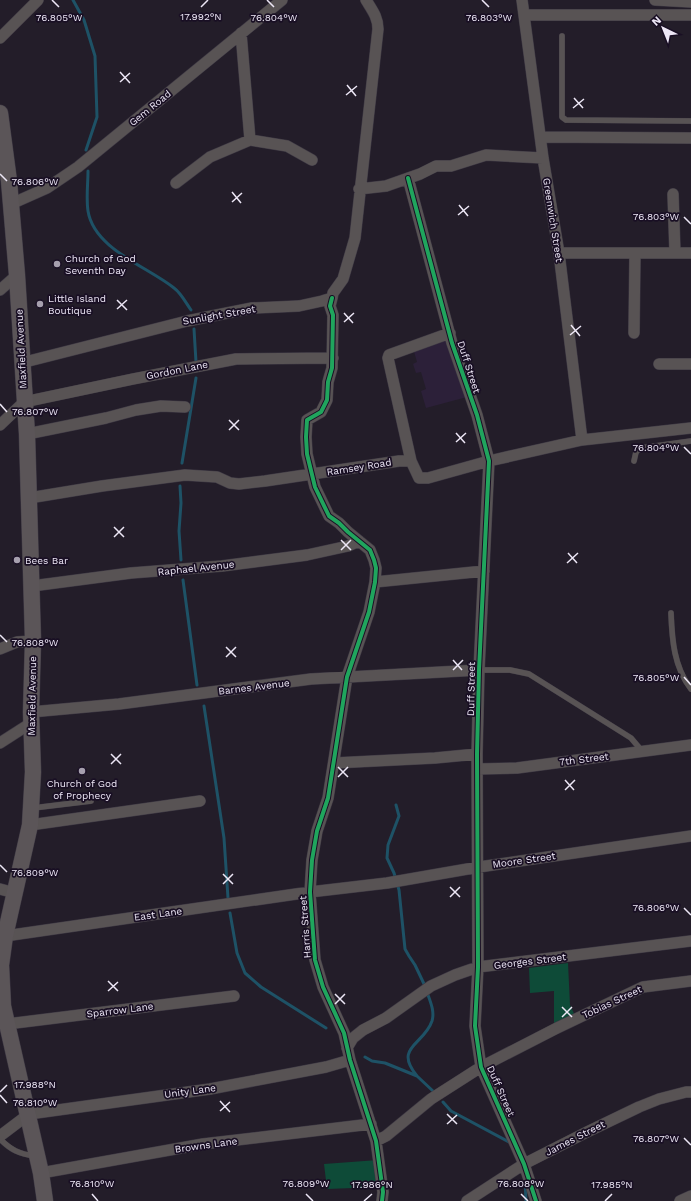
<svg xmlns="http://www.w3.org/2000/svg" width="691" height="1201" font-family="'Work Sans',sans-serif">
<rect width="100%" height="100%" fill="#231d29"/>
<!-- built -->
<path fill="#2c2039" d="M451 337 467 397 426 408 421 391 426 389 421 372 416 373 413 364 417 362 413 348Z"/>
<!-- green -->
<path fill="#0e4b38" d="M568 963 570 1005 576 1018 554 1030V991L530 993 529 968Z
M378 1160 380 1187 327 1189 324 1164Z"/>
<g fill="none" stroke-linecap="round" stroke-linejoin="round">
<!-- stream -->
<path stroke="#1e5266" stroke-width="3" d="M73 0 84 20 95 56 97 117 86 150
M88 171C88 184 86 198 88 211 94 249 148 267 174 288 181 293 186 303 191 310
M194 329 196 362
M182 463 196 378
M180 486 181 503 179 531 181 560
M183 580 197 685
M204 706 224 838 228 898
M396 805 399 816 388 845 387 858 394 873 399 890 405 949 409 956 415 965 425 986
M230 913 237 953 245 973 261 987 326 1028
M365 1057 372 1061 385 1063 417 1076 434 1092
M417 1076C393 1047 424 1045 432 1021 435 1011 430 1001 427 992
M443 1102 451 1111 511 1143
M525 1181 526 1201"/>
<!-- service casing -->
<g stroke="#3f3a45" stroke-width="6">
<path id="service" d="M562 36V117L566 120 691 121
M634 461 636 452 641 448 691 441
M671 613C672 640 674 667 691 689
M479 670H510L529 674 631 738 642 751
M33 808 91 801
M0 1139C11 1150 19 1154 35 1156"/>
</g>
<!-- minor casing -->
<g stroke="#3f3a45" stroke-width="12">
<path id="minor" d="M522 0 543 158 559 253 582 440
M655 0 691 2
M525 15H691
M241 33 250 140
M0 38 38 0
M541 137 691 138
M408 178 452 343 477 415 489 461 479 670 477 754 478 967 475 1026 481 1067 524 1164 536 1201
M176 183 210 157 250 140 287 146 312 160
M359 189 386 186 420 174 436 166H451L486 155 543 158
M673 194 675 253
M11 204 47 188 78 167 282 0
M559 253H691
M0 290 17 275
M332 298 330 306 333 315 332 368 328 382 327 400 321 412 307 420 306 437 307 454 315 487 329 516 339 523 348 532 370 550 374 560 376 568 375 582 369 612 347 677 328 798 317 831 312 860 310 892 315 960 323 987 344 1033 350 1060 376 1141 383 1192 382 1201
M634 333 635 253
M21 363 187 321 252 308 299 306 322 301 332 298 333 293 343 279 355 238 378 29C378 17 372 10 366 0
M659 364H691
M0 425 24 402 133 379 236 359 333 358
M27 434 106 418 136 410 161 406 185 407
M411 461 388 358 389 355 450 333
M29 498 102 486 185 475 217 477 230 483 239 484 265 481 399 461H411L419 478H428L489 461 582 440 691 428
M375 582 484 571
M32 586 131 573 222 566 307 555 348 546 359 541
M0 649 17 642 33 641
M31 712 119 704 311 679 479 670
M0 743 31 723
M334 763 435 758 477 754
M477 769 517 768 691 745
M30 825 200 801
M0 889 15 893
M5 936 310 892 387 883 479 867 691 836
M7 1024 234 996
M347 1048 353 1038 363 1030 386 1018 431 986 455 975 478 967 691 941
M0 1136 29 1114 210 1089 326 1067 350 1060
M376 1141 386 1136 431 1099 481 1067 557 1028 643 987 691 981
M41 1173 203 1144 371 1124
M467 1201 524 1164 587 1132 639 1107 659 1099 686 1092H691
M680 1201 691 1196"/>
</g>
<!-- secondary casing -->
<g stroke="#3f3a45" stroke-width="17">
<path id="secondary" d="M0 113 9 181 17 275 27 434 33 641 31 712 33 772 30 825 5 936 1 965 3 1006 41 1173 45 1201"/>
</g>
<!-- service -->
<use href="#service" stroke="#585354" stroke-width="5.5"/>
<!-- minor -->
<use href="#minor" stroke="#585354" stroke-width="11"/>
<!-- secondary -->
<use href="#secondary" stroke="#5b5558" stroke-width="16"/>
<!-- cycleway casing -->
<g stroke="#190f24" stroke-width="6">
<path id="cycleway" d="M408 178 452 343 477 415 489 461 479 670 477 754 478 967 475 1026 481 1067 524 1164 536 1201
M332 298 330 306 333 315 332 368 328 382 327 400 321 412 307 420 306 437 307 454 315 487 329 516 339 523 348 532 370 550 374 560 376 568 375 582 369 612 347 677 328 798 317 831 312 860 310 892 315 960 323 987 344 1033 350 1060 376 1141 383 1192 382 1201"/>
</g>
<!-- cycleway -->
<use href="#cycleway" stroke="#20a55d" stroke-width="4"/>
</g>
<!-- ticks -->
<path fill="none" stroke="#ede7f6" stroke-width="1.5" d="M52 0 59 7M267 0 274 7M482 0 489 7M201 7 208 0M120 72 130 83M120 82 130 73M347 85 356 96M346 95 357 86M574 98 583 108M573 108 584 99M0 174 7 181M232 192 241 203M232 202 242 193M459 205 468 216M458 215 469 206M684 217 691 224M117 300 127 310M117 309 127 300M344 313 353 323M344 322 354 313M571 325 580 336M570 335 581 326M0 404 7 412M229 420 239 430M229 430 239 420M456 433 465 443M456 442 466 433M684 447 691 454M114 527 124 537M114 537 124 527M341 540 351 550M341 550 351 540M568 553 577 563M567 563 578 553M0 635 7 642M226 647 236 657M226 657 236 647M453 660 462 670M453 670 463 660M684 677 691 685M111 754 121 764M111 764 121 754M338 767 348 777M338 777 348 767M565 780 574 790M565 790 575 780M0 865 7 872M223 874 233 884M223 884 233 874M450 887 460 897M450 897 460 887M684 908 691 915M108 981 118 991M108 991 118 982M335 994 345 1004M335 1004 345 994M562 1007 572 1017M562 1017 572 1007M0 1092 7 1085M0 1095 7 1103M220 1101 230 1112M220 1111 230 1102M447 1114 457 1124M447 1124 457 1115M684 1138 691 1145M92 1194 98 1201M306 1194 313 1201M521 1194 528 1201M364 1201 372 1194M605 1201 612 1194"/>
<!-- markers -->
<g fill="#a6a0ae" stroke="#190f24" stroke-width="1.5">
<circle cx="57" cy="264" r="4"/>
<circle cx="40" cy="304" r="4"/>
<circle cx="17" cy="560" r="4"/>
<circle cx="82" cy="771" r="4"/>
</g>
<g text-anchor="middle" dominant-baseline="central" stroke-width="3.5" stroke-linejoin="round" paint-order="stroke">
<!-- street labels -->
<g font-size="10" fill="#ede7f6" stroke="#190f24">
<text transform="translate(150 108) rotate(-39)">Gem Road</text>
<text transform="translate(553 220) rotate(81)">Greenwich Street</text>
<text transform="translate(219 315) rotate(-10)">Sunlight Street</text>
<text transform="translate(21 349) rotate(-93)">Maxfield Avenue</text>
<text transform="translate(469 367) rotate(72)">Duff Street</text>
<text transform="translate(177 370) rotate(-11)">Gordon Lane</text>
<text transform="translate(359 467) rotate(-9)">Ramsey Road</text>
<text transform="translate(196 568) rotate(-6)">Raphael Avenue</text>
<text transform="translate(254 687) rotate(-7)">Barnes Avenue</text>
<text transform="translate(471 689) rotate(-89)">Duff Street</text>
<text transform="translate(32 696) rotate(-89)">Maxfield Avenue</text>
<text transform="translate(584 759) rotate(-7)">7th Street</text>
<text transform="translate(524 860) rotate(-8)">Moore Street</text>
<text transform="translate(158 914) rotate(-8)">East Lane</text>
<text transform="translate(305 927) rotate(-94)">Harris Street</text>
<text transform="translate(530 961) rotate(-7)">Georges Street</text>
<text transform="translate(612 1002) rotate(-25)">Tobias Street</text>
<text transform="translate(120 1010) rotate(-7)">Sparrow Lane</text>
<text transform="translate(190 1091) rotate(-8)">Unity Lane</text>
<text transform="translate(501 1091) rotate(66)">Duff Street</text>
<text transform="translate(575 1138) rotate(-27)">James Street</text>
<text transform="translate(206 1145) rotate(-8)">Browns Lane</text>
</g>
<!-- poi labels -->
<g font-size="10" fill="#ede7f6" stroke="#190f24" text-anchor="start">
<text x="65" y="258">Church of God<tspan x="65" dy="12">Seventh Day</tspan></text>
<text x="48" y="298">Little Island<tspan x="48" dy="12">Boutique</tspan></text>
<text x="25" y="560">Bees Bar</text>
<text x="82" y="783" text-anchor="middle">Church of God<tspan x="82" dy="12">of Prophecy</tspan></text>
</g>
</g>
<g font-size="10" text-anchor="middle" fill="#ede7f6" stroke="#190f24" stroke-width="3.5" stroke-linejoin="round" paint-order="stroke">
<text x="201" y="20">17.992°N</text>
<text x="59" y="21">76.805°W</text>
<text x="274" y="21">76.804°W</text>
<text x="489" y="21">76.803°W</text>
<text x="35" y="185">76.806°W</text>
<text x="656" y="220">76.803°W</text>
<text x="35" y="415">76.807°W</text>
<text x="656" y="451">76.804°W</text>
<text x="35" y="646">76.808°W</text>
<text x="656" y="681">76.805°W</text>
<text x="35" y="876">76.809°W</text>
<text x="656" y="911">76.806°W</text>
<text x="35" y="1088">17.988°N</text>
<text x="35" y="1106">76.810°W</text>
<text x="656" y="1142">76.807°W</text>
<text x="92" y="1187">76.810°W</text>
<text x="306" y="1187">76.809°W</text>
<text x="521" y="1187">76.808°W</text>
<text x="372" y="1188">17.986°N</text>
<text x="612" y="1188">17.985°N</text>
</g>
<!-- north arrow -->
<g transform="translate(663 28) rotate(317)" stroke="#190f24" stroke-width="3" paint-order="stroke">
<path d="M0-3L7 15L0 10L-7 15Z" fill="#ede7f6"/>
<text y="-6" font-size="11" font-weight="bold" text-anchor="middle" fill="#ede7f6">N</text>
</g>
</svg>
